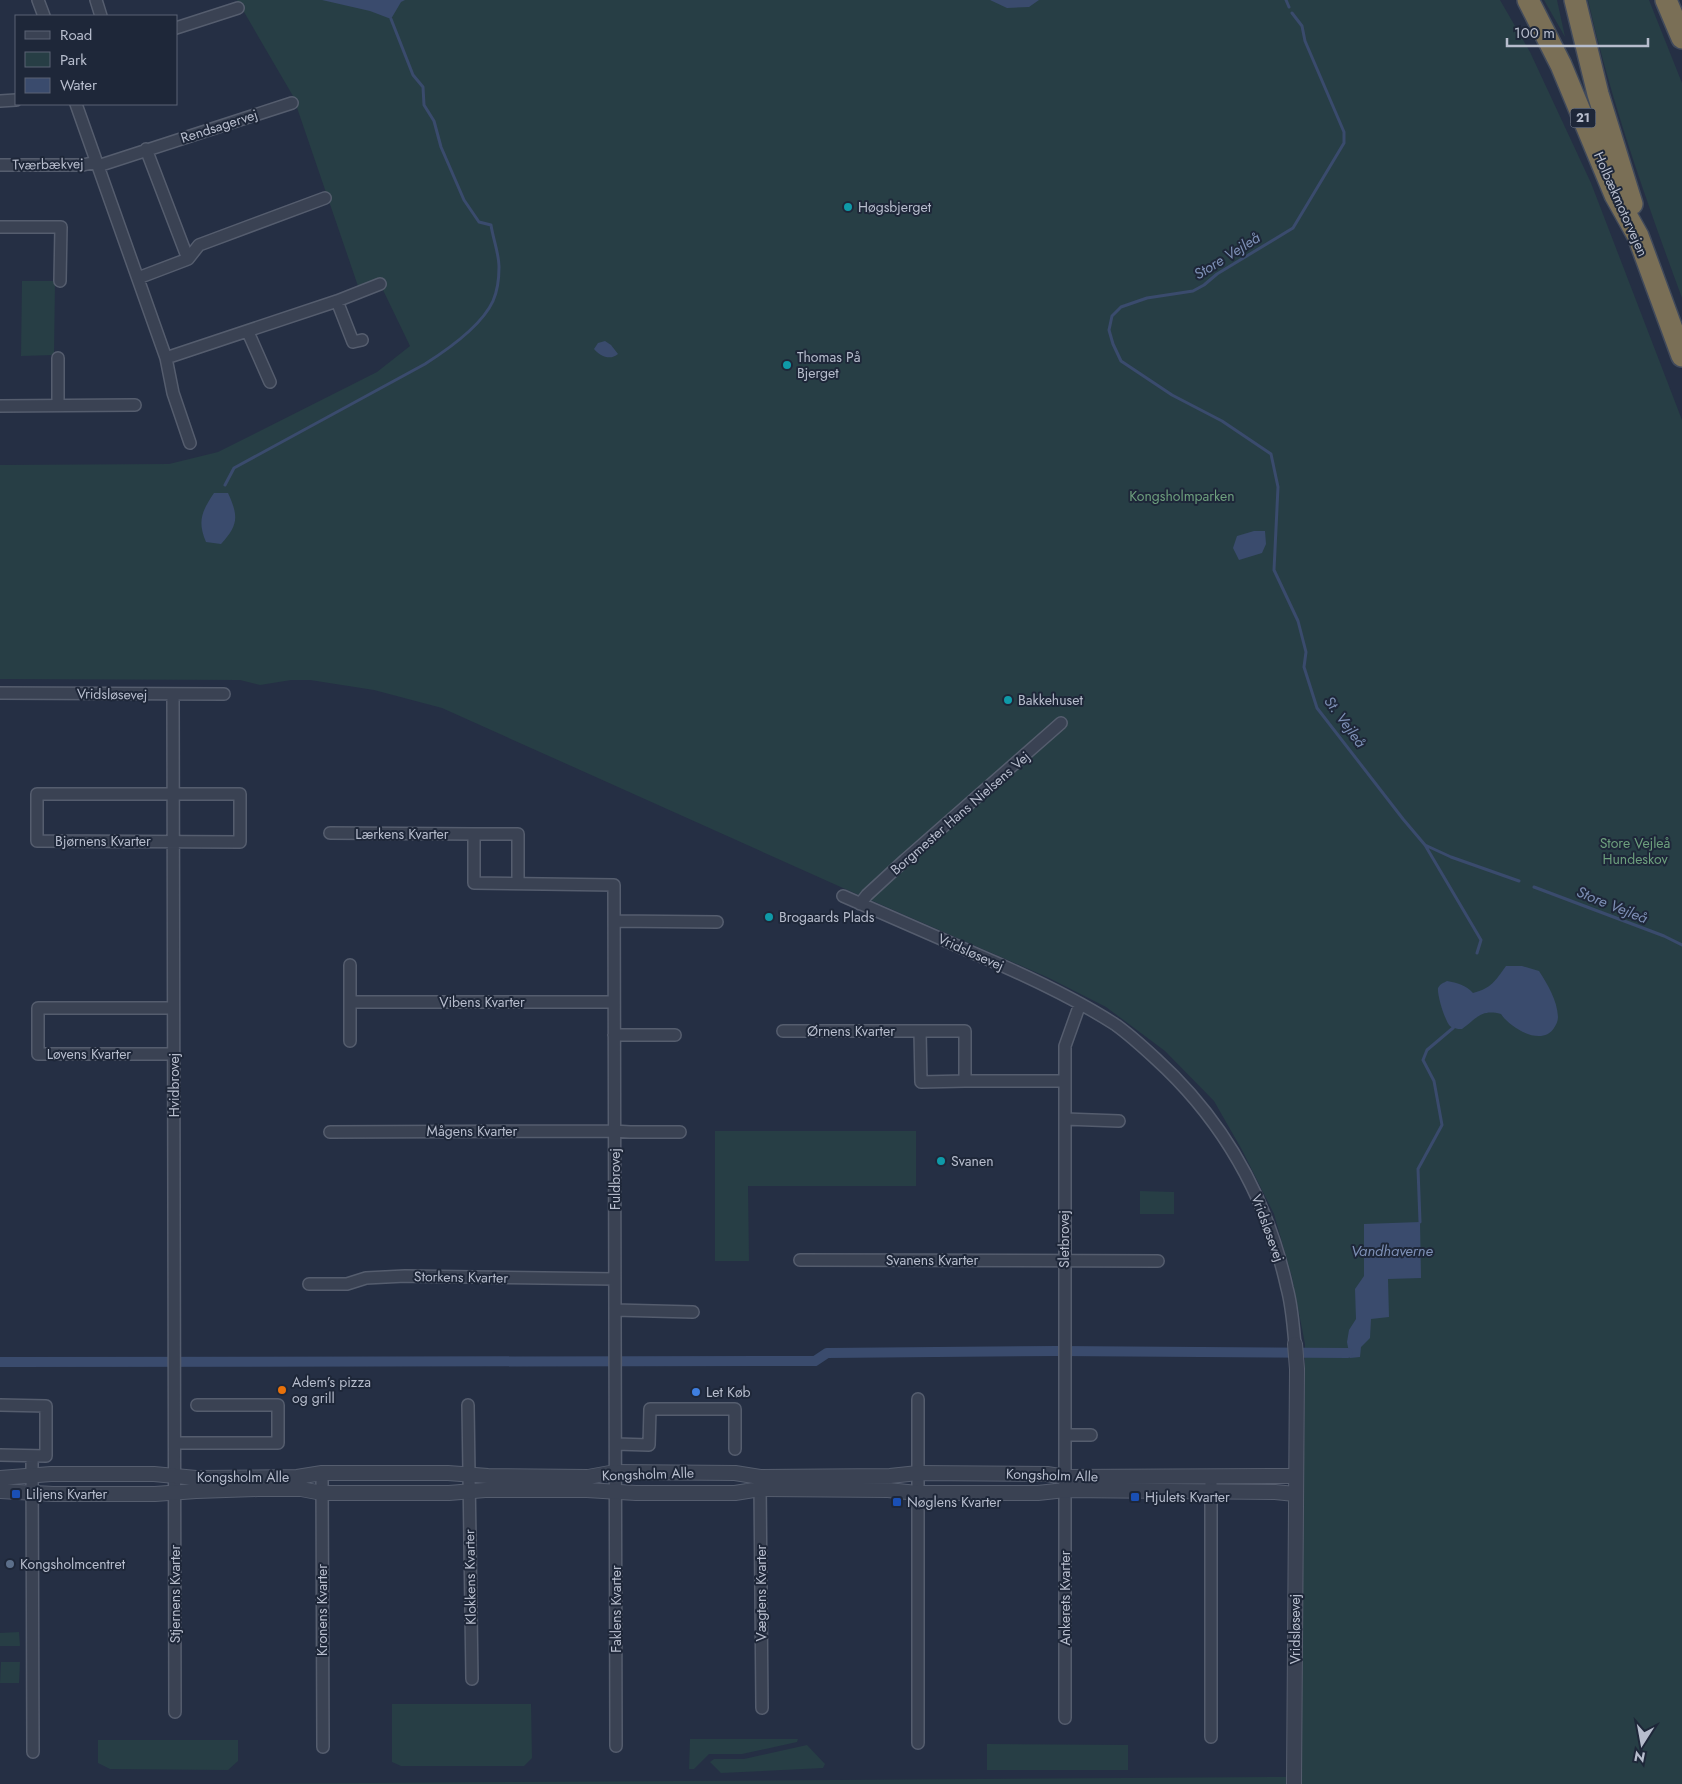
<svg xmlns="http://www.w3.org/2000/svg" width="1682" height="1784" font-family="Jost,sans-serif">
<rect width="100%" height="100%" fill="#252f44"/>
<!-- green -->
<path fill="#273e45" d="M237 0H1500L1530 52 1591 183 1682 420V1784H1301L1305 1344 1292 1277 1274 1214 1242 1150 1214 1101 1165 1051 1106 1007 1049 978 843 888 442 708 374 690 310 680H291L260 685 240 680 0 679V465L169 464 218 452 377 372 410 346 383 290 359 289 293 96Z
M1544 0H1557L1565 37Z
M1588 0H1649L1682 83V298C1646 200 1611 102 1588 0Z
M22 281H55L54 355 21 356Z
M715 1131H916V1186H748L749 1261H715Z
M1140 1191 1174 1192V1214H1140Z
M19 1632 20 1646H0V1633Z
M1 1662H20L19 1683H0Z
M392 1704H531L532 1758 524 1766H401L392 1762Z
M690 1739H798L797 1742 742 1754H709L694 1769H689Z
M98 1740H238V1761L228 1770 110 1769 98 1763Z
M987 1744 1128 1745V1770H987Z
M807 1745 825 1764 823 1768 721 1773 710 1762 714 1759H744Z
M1286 1777V1784H208Z"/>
<!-- water -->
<path fill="#3a4b6d" d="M322 0H405L401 2 391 19 370 11Z
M990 0H1039L1029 7 1007 8Z
M605 341 611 345 618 354C610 361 600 356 594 349L598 343Z
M214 493H228C239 517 238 525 221 544L206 542C197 521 202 511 214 493Z
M1254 531H1265L1266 544 1262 553 1239 560 1233 548 1237 536Z
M1506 966H1522L1539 971C1548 985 1557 1000 1558 1017 1558 1021 1556 1025 1554 1028 1542 1047 1510 1028 1501 1014 1481 1009 1477 1018 1462 1029 1457 1029 1454 1029 1450 1026 1445 1021 1437 995 1438 988 1440 984 1443 983 1447 981 1457 983 1466 985 1473 993 1492 988 1495 981 1506 966Z
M1420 1222 1421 1278 1388 1279 1389 1317 1371 1319 1370 1338 1361 1347 1360 1357 1350 1358 1347 1342 1349 1330 1356 1319 1355 1289 1364 1276V1224Z"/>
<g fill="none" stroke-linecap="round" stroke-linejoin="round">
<!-- stream -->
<path stroke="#3a4b6d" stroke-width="3" d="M1286 0 1289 7
M1292 13 1302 26 1305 41 1344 132V143L1293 228 1217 274 1204 285 1193 291 1147 298 1121 307 1112 316 1109 330 1113 344 1121 361 1172 395 1222 421 1271 454 1278 487 1274 570 1298 621 1306 652 1304 667 1317 708 1403 819 1425 845 1451 857 1519 881
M225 485 234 468 425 364C447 350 482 325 493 301 497 292 499 277 499 267 499 253 493 239 491 225L479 222 464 200 441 147 434 121 424 105 423 87 413 75 391 19
M1425 845 1481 940 1477 953
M1534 887 1664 936 1682 945
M1420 1222 1418 1169 1442 1125 1434 1081 1423 1060 1427 1050 1453 1028V1025"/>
<!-- canal -->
<path stroke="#3a4b6d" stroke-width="10" d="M0 1362 815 1361 827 1353 1058 1351 1348 1353"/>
<!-- minor casing -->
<g stroke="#555d6e" stroke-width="14">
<path id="minor" d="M38 0 44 16
M96 0 101 16
M176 28 238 8
M0 101 16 100
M76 104 166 358
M146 149 188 259
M0 165H83L96 162
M98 166 292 103
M0 227H61L60 281
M138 278 188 259 199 245 325 198
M337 301 353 342 362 340
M248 332 270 382
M58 358V405
M0 406 135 405
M190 443 173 393 166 358 337 301 380 284
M0 693 224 694
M173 694 175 1712
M37 794H240V842L37 841Z
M330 833 474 834V883L614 885 616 1746
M474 834H518V883
M843 896C888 916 933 935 978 955 1025 975 1073 997 1116 1025 1130 1035 1143 1047 1156 1059 1224 1121 1267 1198 1287 1288 1292 1306 1293 1325 1295 1344
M860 904 867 895 905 860 1061 723
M614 921 717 922
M350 965V1041
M350 1002H614
M783 1031H965V1081H1065
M920 1031 921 1082 965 1081
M614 1035H675
M173 1054H38V1008H173
M1065 1119 1119 1121
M330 1132 614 1131 630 1132H680
M800 1260 1158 1261
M309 1284H347L366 1278 405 1276 615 1279
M615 1310 693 1312
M0 1405 46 1406V1456L0 1455
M468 1405 472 1679
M1066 1435H1091
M175 1443H278V1405H197
M616 1444 649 1445 650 1409H735V1449
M32 1456 33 1752
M322 1473 323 1747
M1211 1477V1737
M760 1482 762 1708
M1065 1718V1046L1080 1004
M918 1743V1399"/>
</g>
<!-- tertiary casing -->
<g stroke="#555d6e" stroke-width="16">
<path id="tertiary" d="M0 1478 51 1474H154L196 1478 297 1477 322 1473H448L488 1476 588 1477 615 1472 735 1473 760 1477 890 1476 918 1473 1047 1474 1066 1477 1295 1476
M0 1491 53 1494H155L196 1491 258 1489H301L322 1493H449L485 1490H587L636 1493H735L760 1489 888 1490 917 1493H1038L1065 1490 1275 1492 1295 1494
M1294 1784 1297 1369 1295 1344"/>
</g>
<!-- motorway casing -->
<g stroke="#414a5b" stroke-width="24">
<path id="motorway" d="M1528 0 1561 65 1615 195 1638 236 1682 356
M1575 0 1598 94 1632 204
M1666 0 1682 38"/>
</g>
<!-- minor -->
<use href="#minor" stroke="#3a4253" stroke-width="11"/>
<!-- tertiary -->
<use href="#tertiary" stroke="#3a4253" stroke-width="14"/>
<!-- motorway -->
<use href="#motorway" stroke="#7a6f56" stroke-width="21"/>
</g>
<!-- markers -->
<g fill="#0f9aa8" stroke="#1e2739" stroke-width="2">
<circle cx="848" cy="207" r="5"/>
<circle cx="787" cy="365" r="5"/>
<circle cx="1008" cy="700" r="5"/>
<circle cx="769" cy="917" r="5"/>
<circle cx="941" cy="1161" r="5"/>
</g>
<circle fill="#e8710a" stroke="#1e2739" stroke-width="2" cx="282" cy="1390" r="5"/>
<circle fill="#3f7fe0" stroke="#1e2739" stroke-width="2" cx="696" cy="1392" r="5"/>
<g fill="#1a4fb4" stroke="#1e2739" stroke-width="2">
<rect x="11" y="1489" width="10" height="10" rx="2.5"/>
<rect x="1130" y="1492" width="10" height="10" rx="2.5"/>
<rect x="892" y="1497" width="10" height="10" rx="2.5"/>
</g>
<circle fill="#5c6f8a" stroke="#1e2739" stroke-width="2" cx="10" cy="1564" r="5"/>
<g text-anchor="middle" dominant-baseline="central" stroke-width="4" stroke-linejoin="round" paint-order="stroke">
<!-- shield labels -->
<rect fill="#1e2739" stroke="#8990a1" stroke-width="1" x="1570.5" y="108.5" width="25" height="19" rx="4"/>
<g font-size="12" font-weight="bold" fill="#b7bdcd">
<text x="1583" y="118">21</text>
</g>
<!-- street labels -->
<g font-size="14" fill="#b7bdcd" stroke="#1e2739">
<text transform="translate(219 126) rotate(-18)">Rendsagervej</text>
<text transform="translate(48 164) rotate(-1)">Tværbækvej</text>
<text transform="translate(1621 204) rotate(66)">Holbækmotorvejen</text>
<text transform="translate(112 694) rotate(1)">Vridsløsevej</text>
<text transform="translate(960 813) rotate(-41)">Borgmester Hans Nielsens Vej</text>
<text x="402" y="834">Lærkens Kvarter</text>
<text x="103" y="841">Bjørnens Kvarter</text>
<text transform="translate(971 952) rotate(24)">Vridsløsevej</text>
<text x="482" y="1002">Vibens Kvarter</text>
<text x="851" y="1031">Ørnens Kvarter</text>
<text x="89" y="1054">Løvens Kvarter</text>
<text transform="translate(174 1085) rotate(-90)">Hvidbrovej</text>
<text x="472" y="1131">Mågens Kvarter</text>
<text transform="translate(615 1179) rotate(-90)">Fuldbrovej</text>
<text transform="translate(1268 1228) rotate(70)">Vridsløsevej</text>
<text transform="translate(1064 1239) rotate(-90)">Sletbrovej</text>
<text x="932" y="1260">Svanens Kvarter</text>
<text transform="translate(461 1277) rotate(1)">Storkens Kvarter</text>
<text transform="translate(648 1474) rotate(-2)">Kongsholm Alle</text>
<text transform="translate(1052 1475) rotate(2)">Kongsholm Alle</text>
<text x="243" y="1477">Kongsholm Alle</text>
<text transform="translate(470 1577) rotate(-91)">Klokkens Kvarter</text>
<text transform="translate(761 1593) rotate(-90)">Vægtens Kvarter</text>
<text transform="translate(175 1594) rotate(-90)">Stjernens Kvarter</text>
<text transform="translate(1065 1598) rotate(-90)">Ankerets Kvarter</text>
<text transform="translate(616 1609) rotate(-90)">Faklens Kvarter</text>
<text transform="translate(322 1610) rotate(-90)">Kronens Kvarter</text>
<text transform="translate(1295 1629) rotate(-90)">Vridsløsevej</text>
</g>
<!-- poi labels -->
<g font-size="14" fill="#b7bdcd" stroke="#1e2739" text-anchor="start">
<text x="858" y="207">Høgsbjerget</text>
<text x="797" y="357">Thomas På<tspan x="797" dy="16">Bjerget</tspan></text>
<text x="1018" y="700">Bakkehuset</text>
<text x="779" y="917">Brogaards Plads</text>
<text x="951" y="1161">Svanen</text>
<text x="292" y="1382">Adem’s pizza<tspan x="292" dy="16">og grill</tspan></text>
<text x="706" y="1392">Let Køb</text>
<text x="26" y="1494">Liljens Kvarter</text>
<text x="1145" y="1497">Hjulets Kvarter</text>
<text x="907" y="1502">Nøglens Kvarter</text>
<text x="20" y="1564">Kongsholmcentret</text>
</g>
<!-- park labels -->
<g font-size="14" fill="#6d9f7d" stroke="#1e2739">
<text x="1182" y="496">Kongsholmparken</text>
<text x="1635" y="843">Store Vejleå<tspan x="1635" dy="16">Hundeskov</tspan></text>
</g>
<!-- water labels -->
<g font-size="15" font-style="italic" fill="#7d8fb5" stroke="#1e2739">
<text transform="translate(1227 256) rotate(-32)">Store Vejleå</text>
<text transform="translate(1345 722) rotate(54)">St. Vejleå</text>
<text transform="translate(1612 905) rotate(22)">Store Vejleå</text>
<text x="1392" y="1251">Vandhaverne</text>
</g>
</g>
<!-- legend -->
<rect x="15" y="15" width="162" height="90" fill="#1e2739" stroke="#5b6374"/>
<rect x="25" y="31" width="25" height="8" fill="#3a4253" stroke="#5b6374"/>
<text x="60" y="40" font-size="15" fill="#b7bdcd">Road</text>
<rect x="25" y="52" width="25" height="15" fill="#273e45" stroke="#5b6374"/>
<text x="60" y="65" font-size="15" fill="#b7bdcd">Park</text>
<rect x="25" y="78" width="25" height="15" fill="#3a4b6d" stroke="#5b6374"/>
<text x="60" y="90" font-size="15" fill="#b7bdcd">Water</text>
<!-- north arrow -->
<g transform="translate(1642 1744) rotate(191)" stroke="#1e2739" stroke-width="4" paint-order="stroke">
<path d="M0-4L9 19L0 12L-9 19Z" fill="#b7bdcd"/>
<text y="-8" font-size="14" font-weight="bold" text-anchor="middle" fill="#b7bdcd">N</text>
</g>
<!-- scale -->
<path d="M1507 38v8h141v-8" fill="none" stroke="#b7bdcd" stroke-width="2.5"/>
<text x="1514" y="38" font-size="15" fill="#b7bdcd" stroke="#1e2739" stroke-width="4" paint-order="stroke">100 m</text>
</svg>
